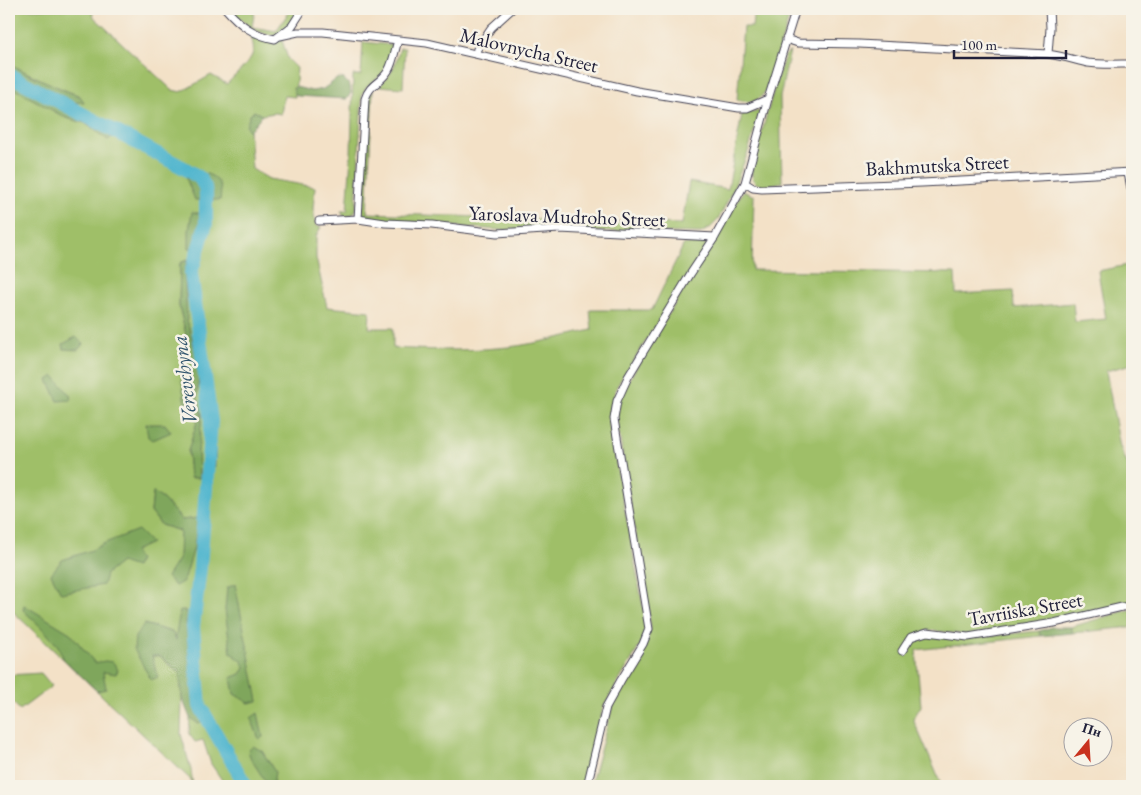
<svg xmlns="http://www.w3.org/2000/svg" width="1141" height="795" font-family="'EB Garamond',serif">
<rect width="100%" height="100%" fill="#f7f3e8"/>
<filter id="ink" filterUnits="userSpaceOnUse"><feTurbulence type="fractalNoise" baseFrequency=".02" numOctaves="2"/><feDisplacementMap in="SourceGraphic" scale="10" xChannelSelector="R" yChannelSelector="G"/><feConvolveMatrix kernelMatrix="1 2 1 2 8 2 1 2 1" color-interpolation-filters="sRGB"/></filter>
<filter id="wash" filterUnits="userSpaceOnUse"><feTurbulence type="fractalNoise" baseFrequency=".0096" numOctaves="4" result="noise"/><feDisplacementMap in="SourceGraphic" scale="20" xChannelSelector="R" yChannelSelector="G"/><feGaussianBlur stdDeviation="1.12" result="paint"/><feColorMatrix in="noise" values="0 0 0 0 0 0 0 0 0 0 0 0 0 0 0 0 0 1.4 0 .05"/><feComposite in="paint" operator="in"/></filter>
<g filter="url(#wash)">
<rect width="100%" height="100%" fill="#f3e1c7"/>
<!-- green -->
<path fill="#9fbf67" stroke="#607051" fill-rule="evenodd" d="M9 9H92L94 17 172 90 181 92 211 75 227 84C234 76 251 62 253 52 254 45 252 39 249 32L267 40H282L288 59 297 68 295 97 284 96 281 114 275 113 262 115 249 131 252 169 269 179 315 187 313 209 316 226 321 227 316 236V258L327 307 370 311 369 328H393V348C427 350 462 351 497 348 529 346 561 337 592 330L590 310H652L684 244H708L617 386 612 403 609 425 645 617V630L642 642 603 708 585 786H226L211 764 203 740 195 742 189 734 190 718 199 724 202 721 194 705 184 610 177 641 172 632 144 624 152 656H160L176 671 179 669 182 698 181 734 191 770 193 786 190 779 9 608V85L66 118 85 123 108 140 69 103 80 96C56 87 32 76 9 63ZM187 260 185 277 187 320 200 369 197 396 202 415 198 451 199 478 190 477 188 452 197 422 190 401 185 404 181 373 186 334 179 306 180 263ZM216 422 214 466 206 454ZM153 493 164 500 182 520 198 518 179 558 181 531 161 525 151 512Z
M229 9H255L252 27 276 31 291 9H300L290 24 277 35 271 36 252 29Z
M754 9H792L766 90C758 103 751 103 737 100L743 27H752Z
M363 42 393 45 389 65 384 73 366 87 362 95 356 210 352 215 344 217 341 211H347L351 156 353 75H361Z
M400 48H405L403 88 379 86C393 74 395 65 400 48Z
M790 51 780 97 782 182C772 184 754 191 752 175 751 172 753 167 753 163L778 75 785 56Z
M373 90 367 213 682 224 689 182 728 189 742 114 760 111 748 152 733 190 718 220 710 228 701 233 499 230 371 219 365 217 362 211 369 97Z
M743 191 754 196 752 270 955 273 956 294 1013 291 1014 308 1073 303 1075 322 1106 319 1098 271 1132 264V364L1106 371 1120 447 1132 474V604L1068 618 968 635 930 630 912 639 927 634 970 638 1039 631 1041 636 916 650 921 706 913 719 942 786H590L616 694 636 663 646 642 651 628 617 421 619 400 630 378Z
M1128 610H1132V627L1073 633 1071 627Z
M41 673 52 686 20 710 9 699V675Z"/>
<!-- forest -->
<path fill="#7fa65c" stroke="#50644c" d="M9 63 27 73 64 90 80 96 84 102 70 103 115 135 108 140 85 123 66 118 13 88 9 85Z
M338 78 344 79 350 86 351 93 347 99 297 96 294 92 293 88 296 87 312 91 323 89Z
M254 111 262 115 249 131 246 126 250 115Z
M193 170C212 175 224 177 220 200H195L186 178Z
M192 212 203 214 193 249 189 248V230Z
M187 260 185 277 187 320 200 369 197 396 202 415 198 451 199 478H190L188 451 197 422 190 401 185 404 181 373 186 334 179 306 180 263Z
M76 337 83 344 78 350 64 349 63 344Z
M54 376 70 395 71 400 58 401 48 380Z
M215 415 216 422 215 467 206 454 209 417Z
M146 424H165L171 432 153 440 148 437Z
M153 492 164 500 182 520 198 518 194 548 184 581 175 586 167 577 179 558 180 531 161 525 151 512Z
M138 530 151 543 134 551 139 560 136 567 121 562 106 574 103 585 61 593 51 574 62 560 92 550 105 543Z
M235 584 258 701 249 703 234 694 231 678 241 674 245 668 242 661 231 653 225 610 227 588Z
M24 605 70 633 95 663 105 661 113 662 118 670 116 674 103 672 106 689 97 691 64 660 58 646 40 626 23 610Z
M185 610 194 705 202 721 199 724 190 718 182 698 179 670 177 671 160 656H152L158 677 151 680 134 649 135 637 144 624 172 632 176 640V634L180 611Z
M1052 627H1071L1073 633 1041 636 1039 631Z
M258 713 263 737 259 739 251 718Z
M253 746 262 751 275 772 273 785 267 784 251 759 248 751Z"/>
<g fill="none" stroke-linecap="round" stroke-linejoin="round">
<!-- river -->
<path stroke="#50b5ce" stroke-width="14" d="M9 75 184 168 200 178 205 187 206 194V224L191 273 211 421 200 568 193 627 200 706 246 786"/>
</g>
</g>
<g filter="url(#ink)">
<g fill="none" stroke-linecap="round" stroke-linejoin="round">
<!-- street casing -->
<g stroke="#413f50" stroke-width="9">
<path id="street" d="M226 9C240 25 253 35 275 39L292 26 303 9
M280 36 298 32H323L427 43 637 91 739 108H747L768 99
M786 39 798 43 859 44 1048 54C1062 56 1075 60 1088 63 1102 65 1118 64 1132 64
M476 54 477 49 491 28 512 9
M1048 54 1050 28 1049 9
M1128 173 1132 193
M745 183 753 188 762 189 922 183 1132 172
M358 219 365 99C370 83 380 84 388 71 393 63 395 50 398 40
M319 221 358 219 385 223 432 225 497 233 560 229 715 237
M902 651 911 637 927 632 968 637 1054 623 1122 607 1132 606
M587 786 606 707 621 680 643 644 649 629 614 419 617 401 628 377 691 273 715 237 745 183 768 99 796 9"/>
</g>
<!-- street -->
<use href="#street" stroke="#fff" stroke-width="7"/>
</g>
</g>
<g text-anchor="middle" dominant-baseline="central" stroke-width="5" stroke-linejoin="round" paint-order="stroke">
<!-- street labels -->
<g font-size="20" fill="#22223b" stroke="#f7f3e8">
<text transform="translate(529 50) rotate(13)">Malovnycha Street</text>
<text transform="translate(937 165) rotate(-3)">Bakhmutska Street</text>
<text transform="translate(567 216) rotate(2)">Yaroslava Mudroho Street</text>
<text transform="translate(1025 609) rotate(-10)">Tavriiska Street</text>
</g>
<!-- water labels -->
<g font-size="21" font-style="italic" fill="#32556e" stroke="#f7f3e8">
<text transform="translate(184 380) rotate(-97)">Verevchyna</text>
</g>
</g>
<!-- margin -->
<rect width="1141" height="795" fill="none" stroke="#f7f3e8" stroke-width="30"/>
<!-- north arrow -->
<g transform="translate(1088 742) rotate(18)"><circle r="24" fill="#f7f3e8" stroke="#a29fa3"/>
<path d="M0-4L9 19L0 12L-9 19Z" fill="#c8321e"/>
<text y="-8" font-size="14" font-weight="bold" text-anchor="middle" fill="#22223b">Пн</text>
</g>
<!-- scale -->
<path d="M954 50v8h112v-8" fill="none" stroke="#22223b" stroke-width="2.5"/>
<text x="961" y="50" font-size="15" fill="#22223b" stroke="#f7f3e8" stroke-width="4" paint-order="stroke">100 m</text>
</svg>
